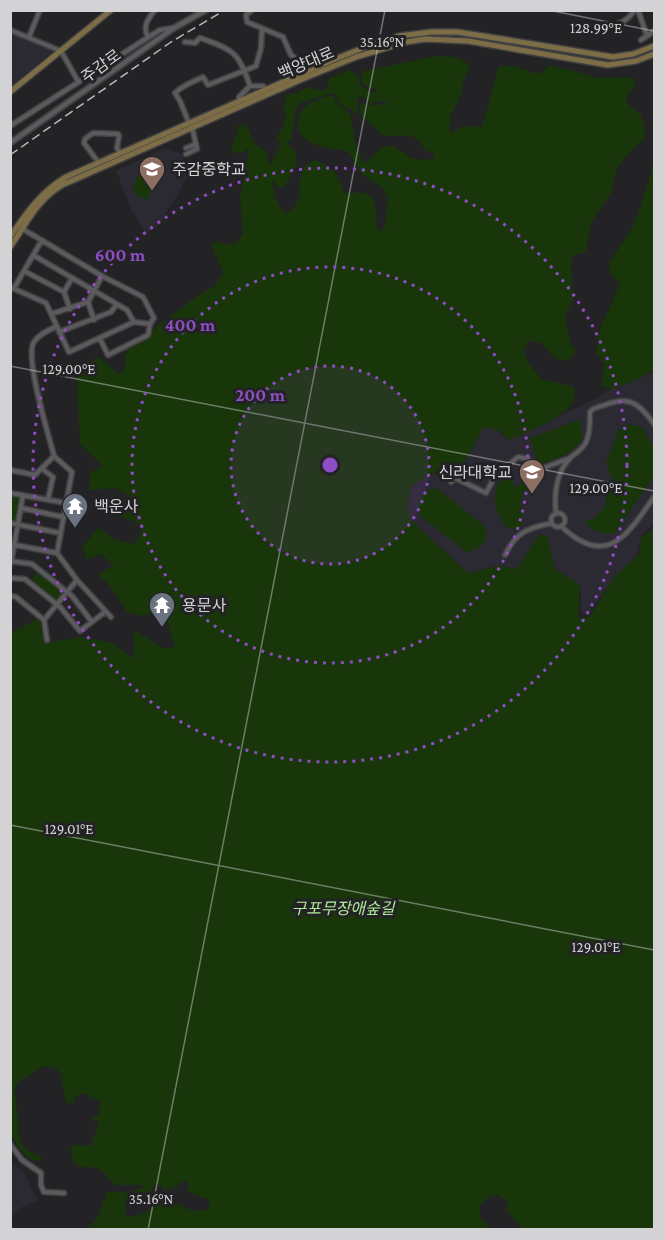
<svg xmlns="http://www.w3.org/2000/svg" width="665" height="1240" font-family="'Crimson Pro','Noto Sans KR',serif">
<rect width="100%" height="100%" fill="#232225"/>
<!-- built -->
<path fill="#2b2931" d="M11 32 51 49V53L11 86Z
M165 148 182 154 190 173 160 224 147 234 132 211 116 171Z
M654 372V523L641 535 637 555 614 578 588 614 582 613 580 585 555 569 539 535 517 569 498 566 468 573 411 521 408 504 412 486 427 476 442 472 484 427 497 430 509 440 597 398 611 389Z
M11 1164 23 1170 38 1201 22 1207 11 1216Z"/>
<!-- green -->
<path fill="#18360a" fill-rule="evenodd" d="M437 56 457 57 469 64C469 72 465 75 463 82 462 88 463 92 460 97 454 110 447 118 451 133L463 126 480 127 482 126 499 66H512L539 74 550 65 599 78 632 77 636 83 628 95 627 103 641 115 645 129 643 140 627 155 616 170 611 193 591 223 586 252 573 255 571 265 573 299 565 317 570 342 576 351 568 361 556 359 540 342 529 341 523 350 530 365 541 379 574 387C574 391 575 397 573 401 567 417 524 433 509 440L500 431 484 427 463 465 427 476 412 486 408 504 411 521 468 573 498 566 517 569 539 534 547 536 555 569 580 585 578 618 589 617 616 575 639 554 641 537 654 529V1229H522L507 1211 508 1202 498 1195 487 1198 480 1205V1218L488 1224 486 1229H89L88 1227 97 1219 107 1192H130L143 1187V1185H115C109 1180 105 1171 96 1168 87 1166 81 1170 73 1162L70 1149 73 1145C80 1144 85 1147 92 1145V1140L99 1125 97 1121H92V1119L99 1114 100 1101 82 1093 74 1097 73 1103H66L61 1076 57 1068 42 1067 18 1082 15 1089 20 1142 25 1149 42 1158 40 1161C25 1161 16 1145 11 1132L10 632 22 628 39 617 44 643 81 637 112 643 134 659V630L163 648 175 647 163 609 143 616 127 612 110 586 97 574 114 566 101 554 87 559 82 548 98 528 116 540 135 544 142 530 137 522 115 515 130 496 115 488 89 490 90 472 103 466 80 444 77 378 96 357C106 359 110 370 120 374L124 370 127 347 149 336 157 326 199 295 215 286 223 272 212 247 213 242 226 244 237 243 243 233 240 197 244 179 241 169 248 157V148L242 153H235L231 148 236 137 238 125H246L255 144 266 151 270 166 281 144 277 137 284 125 286 113 283 110 286 104 285 95 297 93 310 86 316 90H326L330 78 348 70 358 75 360 86 373 93 377 90 362 84 361 76 363 71ZM332 93 335 95 340 104 344 105 343 107 352 109 354 114 357 113V99L360 96 362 99 364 97 370 104 377 101 387 102 386 104 368 105 362 102 359 107 360 114 382 135C401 139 415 128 425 150L433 153 435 157C408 168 401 143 387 146 377 148 373 160 363 163L355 143 351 115 336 102 333 95C325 97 313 100 306 106 292 120 297 137 314 144 324 149 337 149 348 151L359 170 368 179 381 186 388 198 385 227 379 232C373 222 382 198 364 193 358 191 352 194 345 193 337 173 335 167 314 160L303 168 299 184 300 194 293 209 285 213C278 206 272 189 272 179L279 188 285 186 296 165V152L287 143 291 140 296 109 300 103ZM188 1181 187 1191 208 1200 210 1207C193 1219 180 1201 163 1199 151 1209 144 1216 127 1217L125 1214V1202L127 1200 152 1192 153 1187 156 1184 161 1185 163 1190 167 1191 170 1187 175 1188 182 1182Z
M153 164 162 169 147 200 137 196 133 186 142 168H149Z
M654 164V370L634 381 611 389 601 385 605 365 596 352 599 332 620 284 610 273 609 263 627 236 637 217Z
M579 420 583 438C572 455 557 459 539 465L530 438Z
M629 424 643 428 654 449V476L615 533C601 535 592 531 584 520L594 519 606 505V497L613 481 606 463 618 430Z
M526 462C536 467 535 478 530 487 528 490 524 491 523 494 520 499 521 518 523 523L519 529C517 529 512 530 510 529 498 525 482 479 512 476L513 484 516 487 521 484 523 478 518 470Z
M437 488 483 525C492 539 481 551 466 552L422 517 418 512C417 498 423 489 437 488Z
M11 494 21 497 17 523 11 522Z
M38 571 63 592 65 590 56 603 30 582Z"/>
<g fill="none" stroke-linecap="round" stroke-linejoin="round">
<!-- minor casing -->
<g stroke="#404042" stroke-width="7">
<path id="minor" d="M252 10 246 15 247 22 283 37 291 55 298 60
M638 10 647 36
M598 25C610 29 629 22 634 10
M10 30 61 51 78 81
M29 37 40 10
M148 37C142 26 148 19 155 10
M641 40 654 31
M185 42 195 43 200 38 203 39C235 50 239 54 250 86
M240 101 239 97 250 86H263L267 91
M189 123 180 101 175 93C183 85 193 82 203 77L208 85 256 66 261 48 262 29
M10 126 144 40 160 30 173 28
M186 148 196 144
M186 154 197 149 192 127
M99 163 84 143 85 139 93 133 118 134 119 136 117 148 120 153
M21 228 102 276 143 297 154 318 150 324 148 335 108 355 100 339
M33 255 127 310 134 322
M24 271 64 292 70 309
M10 287 46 303 69 352 134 322
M14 288 42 240
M64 292 72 278
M88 302 102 276
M88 302 94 320
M51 314 88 302
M134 322 150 324
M59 332 111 312 117 304
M54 456C49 436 24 357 34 342 39 334 49 330 57 326
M42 469 53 477 48 499
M10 470 35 475 54 456 72 472 57 553
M451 482 454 479H457L486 493 495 476 518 457 528 459 538 470 570 458
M10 493 66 503
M21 508 63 517
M551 520a7 7 0 1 1 14 0a7 7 0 1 1-14 0Z
M556 514C554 495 556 472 571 457 576 453 581 450 585 444 590 435 590 423 590 412L593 409C625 397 634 396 654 424
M10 523 60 533
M561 526C607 570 628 534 654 497
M10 544 57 553 77 580 111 617
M505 555C516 532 528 528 552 523
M10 561 32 564 72 596 92 622
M11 563 23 495
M10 578 25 579 60 607 80 631 105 612
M10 596 16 597 44 620 47 640
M44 620 77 580
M10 1144 22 1160 41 1173V1185L44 1192 64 1193"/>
</g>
<!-- tertiary casing -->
<g stroke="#404042" stroke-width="8">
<path id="tertiary" d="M10 143 174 28 206 10"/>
</g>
<!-- secondary casing -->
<g stroke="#404042" stroke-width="8">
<path id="secondary" d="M10 92 111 10
M10 237C26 213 41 192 66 177L338 58 368 46 399 36 431 32H457L483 36 613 57 633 54 654 46
M10 247C28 222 35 202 62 185L307 77 356 57 406 42 425 39 468 41 608 65 636 61 654 54"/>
</g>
<!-- minor -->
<use href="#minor" stroke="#5b5a5d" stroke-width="4"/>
<!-- tertiary -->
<use href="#tertiary" stroke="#5b5a5d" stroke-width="4.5"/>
<!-- secondary -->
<use href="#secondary" stroke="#7c6d46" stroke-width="5"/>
<!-- rail -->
<path stroke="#bababc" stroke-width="1.5" stroke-dasharray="9 4.5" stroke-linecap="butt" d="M10 155 171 42 225 10"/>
</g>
<!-- ticks -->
<path fill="none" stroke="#d3d3d5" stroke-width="1.5" stroke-opacity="0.45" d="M548 10 654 31M10 366 654 491M10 825 654 950M148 1230 385 10"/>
<!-- distance rings -->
<circle cx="330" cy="465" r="99" fill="#8d4dc3" fill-opacity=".12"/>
<g fill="none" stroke="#8d4dc3" stroke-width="3" stroke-dasharray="3 6">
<circle cx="330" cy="465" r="99"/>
<circle cx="330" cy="465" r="198"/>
<circle cx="330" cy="465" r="297"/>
</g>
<!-- icons -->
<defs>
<g id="school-pin" transform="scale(1.35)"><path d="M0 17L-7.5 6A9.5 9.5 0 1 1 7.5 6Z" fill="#8d6e63" stroke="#232225"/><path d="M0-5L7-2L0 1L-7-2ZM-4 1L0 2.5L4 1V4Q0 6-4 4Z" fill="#fff"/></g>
<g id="university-pin" transform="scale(1.35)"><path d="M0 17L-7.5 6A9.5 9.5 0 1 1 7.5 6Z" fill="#8d6e63" stroke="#232225"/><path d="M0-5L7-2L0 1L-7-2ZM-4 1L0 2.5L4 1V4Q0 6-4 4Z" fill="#fff"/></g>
<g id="temple-pin" transform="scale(1.35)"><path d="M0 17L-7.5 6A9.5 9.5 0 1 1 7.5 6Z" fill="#6b7280" stroke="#232225"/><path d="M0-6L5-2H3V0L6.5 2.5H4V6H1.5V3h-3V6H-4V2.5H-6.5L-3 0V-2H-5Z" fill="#fff"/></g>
</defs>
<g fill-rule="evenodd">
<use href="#school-pin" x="152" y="169"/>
<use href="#university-pin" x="532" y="472"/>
<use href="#temple-pin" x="75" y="506"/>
<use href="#temple-pin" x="162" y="605"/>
</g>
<g text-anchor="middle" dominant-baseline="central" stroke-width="6" stroke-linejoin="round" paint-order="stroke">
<!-- street labels -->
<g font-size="16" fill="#d3d3d5" stroke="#232225">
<text transform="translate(306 63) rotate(-23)">백양대로</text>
<text transform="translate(101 66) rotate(-36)">주감로</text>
</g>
<!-- poi labels -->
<g font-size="16" fill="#d3d3d5" stroke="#232225" text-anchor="start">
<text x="172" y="169">주감중학교</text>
<text x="512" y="472" text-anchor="end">신라대학교</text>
<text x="94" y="506">백운사</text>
<text x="182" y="605">용문사</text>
</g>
<!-- park labels -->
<g font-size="16" font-style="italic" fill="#ade798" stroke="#232225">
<text x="343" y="908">구포무장애숲길</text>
</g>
</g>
<g font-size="15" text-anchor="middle" fill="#d3d3d5" stroke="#232225" stroke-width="6" stroke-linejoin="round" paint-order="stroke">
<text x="596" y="33">128.99°E</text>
<text x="382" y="47">35.16°N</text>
<text x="69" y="374">129.00°E</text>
<text x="596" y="493">129.00°E</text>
<text x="69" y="834">129.01°E</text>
<text x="596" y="952">129.01°E</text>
<text x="151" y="1204">35.16°N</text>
</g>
<circle cx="330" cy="465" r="9" fill="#8d4dc3" stroke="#232225" stroke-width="3"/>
<g font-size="18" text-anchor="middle" font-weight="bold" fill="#8d4dc3" stroke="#232225" stroke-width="6" stroke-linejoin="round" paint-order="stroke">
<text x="120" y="261">600 m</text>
<text x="190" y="331">400 m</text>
<text x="260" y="401">200 m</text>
</g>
<!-- border -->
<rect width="665" height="1240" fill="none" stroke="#d3d3d5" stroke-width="24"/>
</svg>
